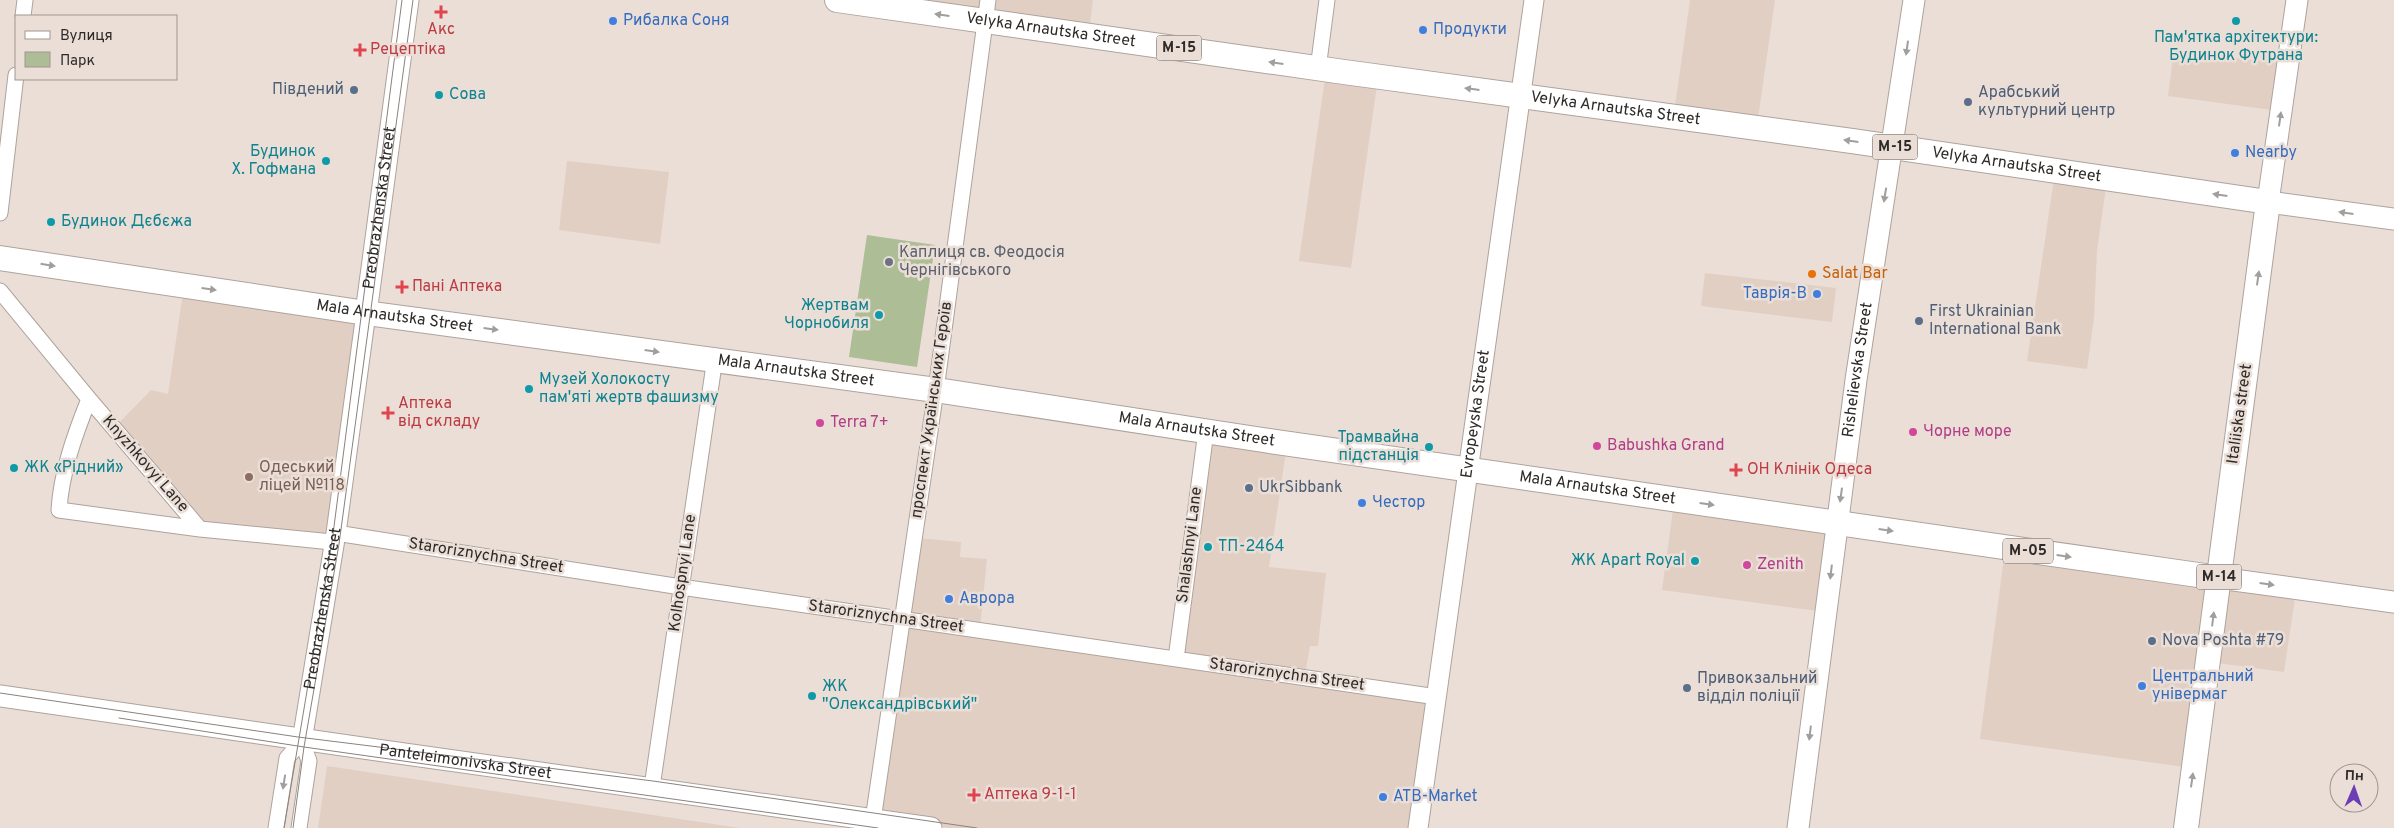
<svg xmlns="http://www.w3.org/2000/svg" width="2394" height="828" font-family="Overpass,sans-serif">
<rect width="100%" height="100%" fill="#eaded7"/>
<!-- built -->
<path fill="#e2cfc4" d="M846 0H987L984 19Z
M990 0H1093L1089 32 987 19Z
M1690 0H1775L1757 125 1674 113Z
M2174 50 2285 64 2279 111 2168 96Z
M1326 71 1378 78 1351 268 1299 261Z
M567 161 669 172 660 244 559 230Z
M2055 172 2107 180 2097 251 2094 318 2087 369 2027 361Z
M1705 273 1836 288 1832 322 1701 306Z
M184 286 364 313 331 542 202 528 115 427 151 390 168 394Z
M1208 435 1287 445 1269 567 1326 573 1318 646H1310L1305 675 1178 657Z
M1674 502 1834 524 1825 612 1662 590Z
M918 538 961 542 960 557 987 559 980 628 904 617Z
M2005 550 2216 581 2192 768 1980 739Z
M2220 580 2296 591 2284 672 2210 662Z
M904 622 1437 698 1417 828H948L878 818Z
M327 766 740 828H318Z"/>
<!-- green -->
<path fill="#adbd96" d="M867 235 935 245 917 367 849 357Z"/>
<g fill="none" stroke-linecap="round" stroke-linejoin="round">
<!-- minor casing -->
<g stroke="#aea39c" stroke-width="17">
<path id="minor" d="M23 16 25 0
M1318 69 1327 0
M0 213 16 75
M0 291 89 399 200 529 332 542 336 533 681 587 1437 697
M89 399C75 434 61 473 59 510L200 529
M1176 659 1206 431
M652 787 715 358
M873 820 936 390 988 0
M276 828 287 758 302 741
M299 828 309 761 302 741"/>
</g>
<!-- tertiary casing -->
<g stroke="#aea39c" stroke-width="21">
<g id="tertiary">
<path id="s1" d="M302 741 336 533 366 313"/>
<path id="s2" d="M1418 828 1534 0"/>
</g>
</g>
<!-- secondary casing -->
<g stroke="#aea39c" stroke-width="23">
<g id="secondary">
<path d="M2297 0 2268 202 2394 219"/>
<path id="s3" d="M366 313 408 0"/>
<path d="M2219 578 2394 602"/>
<path id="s4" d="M0 696C310 742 621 783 931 828"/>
<path id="s5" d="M1798 828 1856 380 1914 0"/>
</g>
</g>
<!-- primary casing -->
<g stroke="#aea39c" stroke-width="26">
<g id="primary">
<path id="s6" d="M837 0 1344 72 1852 141 2268 202 2186 828"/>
<path id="s7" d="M0 258 366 313 936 390 1263 440 2219 578"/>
</g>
</g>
<!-- minor -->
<use href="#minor" stroke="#fff" stroke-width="15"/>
<!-- tertiary -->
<use href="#tertiary" stroke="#fff" stroke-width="19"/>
<!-- secondary -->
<use href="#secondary" stroke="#fff" stroke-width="21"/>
<!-- primary -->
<use href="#primary" stroke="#fff" stroke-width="24"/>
<!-- tram -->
<path stroke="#8a827d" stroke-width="1" d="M0 693 298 737 653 781 977 828
M119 718 304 747 878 828
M284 828 332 542 402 0
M293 828 304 747 339 544 413 0"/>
</g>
<!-- one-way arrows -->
<defs><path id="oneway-solid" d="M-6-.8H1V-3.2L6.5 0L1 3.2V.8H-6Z" transform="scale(1.25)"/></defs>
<g fill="#a19f9e">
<use href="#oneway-solid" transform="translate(942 15) rotate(-172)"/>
<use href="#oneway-solid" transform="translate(1907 48) rotate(98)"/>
<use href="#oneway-solid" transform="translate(1276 63) rotate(-172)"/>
<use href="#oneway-solid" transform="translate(1472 89) rotate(-173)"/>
<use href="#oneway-solid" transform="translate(2280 119) rotate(-82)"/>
<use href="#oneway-solid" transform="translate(1851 141) rotate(-172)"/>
<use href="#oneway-solid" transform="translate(1885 195) rotate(99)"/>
<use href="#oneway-solid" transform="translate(2220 195) rotate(-172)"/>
<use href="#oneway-solid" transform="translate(2346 213) rotate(-172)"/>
<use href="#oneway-solid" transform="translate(48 265) rotate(9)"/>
<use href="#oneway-solid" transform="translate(2258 278) rotate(-82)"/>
<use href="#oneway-solid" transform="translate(209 289) rotate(8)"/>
<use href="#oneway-solid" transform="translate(491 329) rotate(7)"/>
<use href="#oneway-solid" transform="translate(652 351) rotate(8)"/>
<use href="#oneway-solid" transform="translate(1841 495) rotate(98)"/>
<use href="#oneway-solid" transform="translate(1707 504) rotate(8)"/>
<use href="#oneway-solid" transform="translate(1886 530) rotate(8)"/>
<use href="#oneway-solid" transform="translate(2064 556) rotate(8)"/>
<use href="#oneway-solid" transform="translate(1831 572) rotate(97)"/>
<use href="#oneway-solid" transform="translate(2267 584) rotate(8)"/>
<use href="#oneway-solid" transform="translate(2213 619) rotate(-83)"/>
<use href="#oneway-solid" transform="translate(1810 733) rotate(97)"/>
<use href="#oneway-solid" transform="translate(2192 780) rotate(-82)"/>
<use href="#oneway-solid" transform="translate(284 782) rotate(99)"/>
</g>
<!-- markers -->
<g fill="#e0444e" stroke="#eaded7" stroke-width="2">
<path d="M438.5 4.5h5v5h5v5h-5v5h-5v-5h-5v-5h5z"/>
<path d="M357.5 42.5h5v5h5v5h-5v5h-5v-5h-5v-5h5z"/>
<path d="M399.5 279.5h5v5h5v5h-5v5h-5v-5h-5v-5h5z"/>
<path d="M385.5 405.5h5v5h5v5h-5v5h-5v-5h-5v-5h5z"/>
<path d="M1733.5 462.5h5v5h5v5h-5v5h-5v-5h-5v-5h5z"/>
<path d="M971.5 787.5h5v5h5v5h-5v5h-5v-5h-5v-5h5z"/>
</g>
<g fill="#3f7fe0" stroke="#eaded7" stroke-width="2">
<circle cx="613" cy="21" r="5"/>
<circle cx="1423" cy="30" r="5"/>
<circle cx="2235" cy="153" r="5"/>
<circle cx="1817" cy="294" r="5"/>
<circle cx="1362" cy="503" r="5"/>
<circle cx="949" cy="599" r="5"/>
<circle cx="2142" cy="686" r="5"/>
<circle cx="1383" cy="797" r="5"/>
</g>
<g fill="#0f9aa8" stroke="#eaded7" stroke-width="2">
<circle cx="2236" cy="21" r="5"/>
<circle cx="439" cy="95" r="5"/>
<circle cx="326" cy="161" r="5"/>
<circle cx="51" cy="222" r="5"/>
<circle cx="879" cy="315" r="5"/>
<circle cx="529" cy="389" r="5"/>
<circle cx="1429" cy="447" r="5"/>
<circle cx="14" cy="468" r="5"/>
<circle cx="1208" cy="547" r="5"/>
<circle cx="1695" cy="561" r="5"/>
<circle cx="812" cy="696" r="5"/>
</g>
<g fill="#5c6f8a" stroke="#eaded7" stroke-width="2">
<circle cx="354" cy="90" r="5"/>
<circle cx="1968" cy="102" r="5"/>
<circle cx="1919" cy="321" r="5"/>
<circle cx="1249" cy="488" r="5"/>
<circle cx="2152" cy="641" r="5"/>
<circle cx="1687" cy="688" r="5"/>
</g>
<circle fill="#6b7280" stroke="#eaded7" stroke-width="2" cx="889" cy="262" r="5"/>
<circle fill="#e8710a" stroke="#eaded7" stroke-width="2" cx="1812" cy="274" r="5"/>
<g fill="#d1479c" stroke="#eaded7" stroke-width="2">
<circle cx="820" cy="423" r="5"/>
<circle cx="1913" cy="432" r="5"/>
<circle cx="1597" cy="446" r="5"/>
<circle cx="1747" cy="565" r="5"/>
</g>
<circle fill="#8d6e63" stroke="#eaded7" stroke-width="2" cx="249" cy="477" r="5"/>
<g text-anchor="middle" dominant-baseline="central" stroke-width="5" stroke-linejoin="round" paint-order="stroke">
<!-- shield labels -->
<g fill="#eaded7" stroke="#66605c" stroke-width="1">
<rect x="1156.5" y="35.5" width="45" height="25" rx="4"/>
<rect x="1872.5" y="134.5" width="45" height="25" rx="4"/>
<rect x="2003" y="538.5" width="50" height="25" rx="4"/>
<rect x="2196.5" y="564.5" width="45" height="25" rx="4"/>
</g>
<g font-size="15" font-weight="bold" fill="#2e2a27">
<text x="1179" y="48">М-15</text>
<text x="1895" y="147">М-15</text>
<text x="2028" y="551">М-05</text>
<text x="2219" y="577">М-14</text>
</g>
<!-- shop labels -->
<g font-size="16" fill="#366cbe" stroke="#eaded7" text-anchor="start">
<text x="623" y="21">Рибалка Соня</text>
<text x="1433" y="30">Продукти</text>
<text x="2245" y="153">Nearby</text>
<text x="1807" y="294" text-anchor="end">Таврія-В</text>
<text x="1372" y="503">Честор</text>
<text x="959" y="599">Аврора</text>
<text x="2152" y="677">Центральний<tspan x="2152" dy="18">універмаг</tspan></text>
<text x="1393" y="797">ATB-Market</text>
</g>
<!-- health labels -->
<g font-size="16" fill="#be3a42" stroke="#eaded7" text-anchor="start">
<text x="441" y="30" text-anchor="middle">Акс</text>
<text x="370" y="50">Рецептіка</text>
<text x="412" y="287">Панi Аптека</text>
<text x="398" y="404">Аптека<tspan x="398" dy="18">від складу</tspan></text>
<text x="1747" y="470">ОН Клінік Одеса</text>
<text x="984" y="795">Аптека 9-1-1</text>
</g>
<!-- street labels -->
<g font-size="16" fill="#2e2a27" stroke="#eaded7">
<text stroke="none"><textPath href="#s6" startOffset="216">Velyka Arnautska Street</textPath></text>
<text stroke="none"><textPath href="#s6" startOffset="786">Velyka Arnautska Street</textPath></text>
<text stroke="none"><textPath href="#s6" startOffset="1191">Velyka Arnautska Street</textPath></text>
<text stroke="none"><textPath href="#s3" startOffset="106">Preobrazhenska Street</textPath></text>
<text stroke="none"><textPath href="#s7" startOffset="399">Mala Arnautska Street</textPath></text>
<text stroke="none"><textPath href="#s5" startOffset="462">Rishelievska Street</textPath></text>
<text stroke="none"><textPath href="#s7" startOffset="804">Mala Arnautska Street</textPath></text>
<text transform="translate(932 410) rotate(-82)">проспект Українських Героїв</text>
<text stroke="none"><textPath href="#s2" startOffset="418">Evropeyska Street</textPath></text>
<text transform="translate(2240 414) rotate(-82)">Italiiska street</text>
<text stroke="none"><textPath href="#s7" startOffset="1209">Mala Arnautska Street</textPath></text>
<text transform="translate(145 464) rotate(49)">Knyzhkovyi Lane</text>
<text stroke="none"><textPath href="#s7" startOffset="1614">Mala Arnautska Street</textPath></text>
<text transform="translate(1190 545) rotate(-83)">Shalashnyi Lane</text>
<text transform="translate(486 556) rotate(9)">Staroriznychna Street</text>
<text transform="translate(683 573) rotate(-82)">Kolhospnyi Lane</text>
<text stroke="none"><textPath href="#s1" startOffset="134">Preobrazhenska Street</textPath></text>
<text transform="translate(886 617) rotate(8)">Staroriznychna Street</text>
<text transform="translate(1287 675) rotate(8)">Staroriznychna Street</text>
<text stroke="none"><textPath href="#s4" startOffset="470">Panteleimonivska Street</textPath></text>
</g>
<!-- culture labels -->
<g font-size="16" fill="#0d838f" stroke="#eaded7" text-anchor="start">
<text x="2236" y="38" text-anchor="middle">Пам'ятка архітектури:<tspan x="2236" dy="18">Будинок Футрана</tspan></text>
<text x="449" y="95">Сова</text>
<text x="316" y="152" text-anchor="end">Будинок<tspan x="316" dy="18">Х. Гофмана</tspan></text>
<text x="61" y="222">Будинок Дєбєжа</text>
<text x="869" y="306" text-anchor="end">Жертвам<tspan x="869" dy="18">Чорнобиля</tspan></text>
<text x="539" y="380">Музей Холокосту<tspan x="539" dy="18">пам'яті жертв фашизму</tspan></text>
<text x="1419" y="438" text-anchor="end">Трамвайна<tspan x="1419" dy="18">підстанція</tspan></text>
<text x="24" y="468">ЖК «Рідний»</text>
<text x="1218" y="547">ТП-2464</text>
<text x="1685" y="561" text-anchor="end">ЖК Apart Royal</text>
<text x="822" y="687">ЖК<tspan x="822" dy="18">"Олександрівський"</tspan></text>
</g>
<!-- service labels -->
<g font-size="16" fill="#4e5e75" stroke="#eaded7" text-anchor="start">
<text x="344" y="90" text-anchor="end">Південий</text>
<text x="1978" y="93">Арабський<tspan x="1978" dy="18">культурний центр</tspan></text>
<text x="1929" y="312">First Ukrainian<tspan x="1929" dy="18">International Bank</tspan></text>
<text x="1259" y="488">UkrSibbank</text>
<text x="2162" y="641">Nova Poshta #79</text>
<text x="1697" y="679">Привокзальний<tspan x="1697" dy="18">відділ поліції</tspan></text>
</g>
<!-- worship labels -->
<g font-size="16" fill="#5b616d" stroke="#eaded7" text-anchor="start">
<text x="899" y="253">Каплиця св. Феодосія<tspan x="899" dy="18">Чернігівського</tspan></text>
</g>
<!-- food labels -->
<g font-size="16" fill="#c56008" stroke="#eaded7" text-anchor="start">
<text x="1822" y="274">Salat Bar</text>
</g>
<!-- hotel labels -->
<g font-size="16" fill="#b23c85" stroke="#eaded7" text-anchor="start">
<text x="830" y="423">Terra 7+</text>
<text x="1923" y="432">Чорне море</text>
<text x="1607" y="446">Babushka Grand</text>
<text x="1757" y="565">Zenith</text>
</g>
<!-- education labels -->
<g font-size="16" fill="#785e54" stroke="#eaded7" text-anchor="start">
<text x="259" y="468">Одеський<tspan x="259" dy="18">ліцей №118</tspan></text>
</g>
</g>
<!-- legend -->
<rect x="15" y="15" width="162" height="65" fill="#eaded7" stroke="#9f9691"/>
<rect x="25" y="31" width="25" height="8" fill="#ffffff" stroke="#9f9691"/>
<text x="60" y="40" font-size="15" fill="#2e2a27">Вулиця</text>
<rect x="25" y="52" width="25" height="15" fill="#adbd96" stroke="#9f9691"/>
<text x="60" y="65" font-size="15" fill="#2e2a27">Парк</text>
<!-- north arrow -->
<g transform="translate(2354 788) rotate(2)"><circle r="24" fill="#eaded7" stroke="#9f9691"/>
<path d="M0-4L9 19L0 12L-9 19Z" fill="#6c3eb6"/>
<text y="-8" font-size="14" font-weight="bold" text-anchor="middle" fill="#2e2a27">Пн</text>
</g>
</svg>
